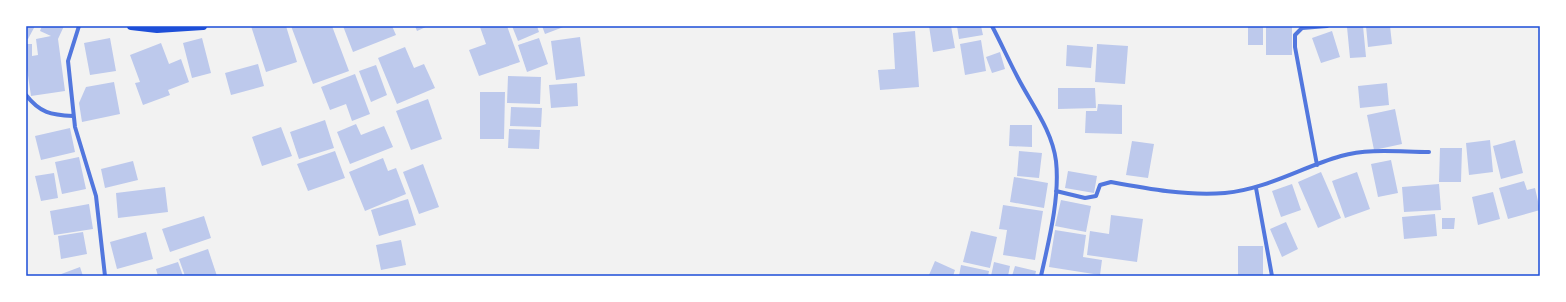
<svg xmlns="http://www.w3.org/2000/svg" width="1566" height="302" font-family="'Golos Text',sans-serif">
<rect width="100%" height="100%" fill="#f2f2f2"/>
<!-- building -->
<path fill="#bdc9ec" d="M26 26H35L28 39 26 38Z
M42 26H64L58 39 65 91 31 96 26 62V44H32V56L38 55 36 39 51 36 40 31Z
M251 26H286L297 62 266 72Z
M291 26H332L349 71 313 84Z
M343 26H392L396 35 353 52Z
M415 26H428L417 31Z
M507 26 520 62 479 76 469 50 486 44 480 27Z
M512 26H537L539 32 518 41Z
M542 26H566L545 34Z
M929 26H951L955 48 933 52Z
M957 26H981L983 35 959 39Z
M1248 26H1263V45H1248Z
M1266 26H1292V55H1266Z
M1357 26H1363L1366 57 1350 58 1347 27Z
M1366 26H1390L1392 44 1368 47Z
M915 31 919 87 880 90 878 70 895 69 893 33Z
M1332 31 1340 57 1321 63 1312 38Z
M580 37 585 76 556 80 551 41Z
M110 38 116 71 90 75 84 43Z
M202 38 211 73 192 78 183 43Z
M539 38 548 64 527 72 518 45Z
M981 40 986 71 965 75 960 44Z
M161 43 169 64 181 59 189 82 168 90 170 95 143 105 135 83 140 82 130 55Z
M1097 44 1128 46 1125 84 1095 82Z
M1067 45 1093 47 1091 68 1066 66Z
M405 47 414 68 424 64 435 88 397 104 378 58Z
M1000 52 1005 69 992 73 986 57Z
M258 64 264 86 231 95 225 73Z
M376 65 387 95 371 102 359 71Z
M355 74 370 114 352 121 346 104 330 110 321 87Z
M508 76 541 77 540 104 507 103Z
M114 82 120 114 82 122 79 103 86 87Z
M577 83 578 106 551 108 549 85Z
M1387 83 1389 105 1360 108 1358 86Z
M1058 88H1095L1096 108 1058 109Z
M480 92H505L504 139H480Z
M428 99 442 139 411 150 396 111Z
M1098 104 1122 105V134L1085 133 1086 111H1097Z
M511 107 542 108 541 127 510 126Z
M1395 109 1402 144 1374 150 1367 115Z
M325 120 334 148 299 159 290 132Z
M356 124 361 135 384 126 393 147 350 164 337 132Z
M1010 125H1032V147L1009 146Z
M281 127 292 156 262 166 252 137Z
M70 128 75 152 41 160 35 136Z
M509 129 540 130 539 149 508 148Z
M1490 140 1493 172 1469 175 1466 143Z
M1515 140 1523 173 1501 179 1493 146Z
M1132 141 1154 144 1148 178 1126 175Z
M1440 148H1462L1461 182H1439Z
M335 151 345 178 308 191 297 164Z
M1019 151 1042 153 1039 178 1017 176Z
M79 157 86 189 62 194 55 162Z
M383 158 388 171 396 168 406 194 365 211 349 172Z
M1391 160 1398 193 1378 197 1371 164Z
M133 161 138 180 105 188 101 169Z
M423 164 439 207 419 214 403 172Z
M1068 171 1097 176 1094 193 1065 188Z
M1321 172 1341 218 1318 228 1298 182Z
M1357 172 1370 209 1345 218 1332 181Z
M54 173 58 198 41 201 35 176Z
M1014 177 1048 183 1044 208 1010 202Z
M1524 181 1527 190 1535 188 1540 210 1508 219 1499 188Z
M1292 184 1301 210 1281 217 1272 191Z
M1439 184 1441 210 1404 212 1402 187Z
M165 187 168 212 118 218 116 193Z
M1493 192 1500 219 1478 225 1472 197Z
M408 199 416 225 379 236 371 210Z
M1061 200 1091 206 1086 232 1055 226Z
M89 204 93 229 54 235 50 211Z
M1003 205 1043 211 1035 260 1003 255 1007 230 999 229Z
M1435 214 1437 236 1404 239 1402 217Z
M1111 215 1143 219 1137 262 1087 255 1090 231 1109 234Z
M204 216 211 238 170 252 162 229Z
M1442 218H1455L1454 229H1442Z
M1286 222 1298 249 1282 257 1270 229Z
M1055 230 1086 235 1083 257 1102 260 1100 275 1049 267Z
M971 231 997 237 990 268 963 262Z
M83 232 87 254 61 259 58 236Z
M146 232 153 259 117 269 110 242Z
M401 240 406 265 381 270 376 245Z
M1238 246H1263V276H1238Z
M208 249 217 276H185L179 259Z
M935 261 955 270 953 276H933L929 275Z
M178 262 183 276H158L156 269Z
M994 262 1010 266 1008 276H991Z
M961 265 989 271 988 276H959Z
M1015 266 1036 271 1035 276H1012Z
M80 267 83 276H56Z"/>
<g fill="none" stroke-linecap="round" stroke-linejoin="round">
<!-- minor -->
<path stroke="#5277de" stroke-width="4" d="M79 26 68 61 75 127 96 196 105 276
M992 26C1001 43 1009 61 1018 78 1032 105 1052 130 1056 161 1060 197 1049 240 1041 276
M26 95C40 113 51 115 73 116
M1317 165 1295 47V35L1302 28 1327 26
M1256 188 1272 276
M1056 191 1085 198 1096 196 1100 185 1111 182C1149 189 1187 196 1225 193 1267 189 1302 167 1341 156 1369 148 1400 152 1429 152"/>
<!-- secondary -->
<path stroke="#1d4ed8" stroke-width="8" d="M131 26 157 29 203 26"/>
</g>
<!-- border -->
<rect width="1566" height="302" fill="none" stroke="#ffffff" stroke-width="54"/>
<rect x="27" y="27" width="1512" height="248" fill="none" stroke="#1d4ed8" stroke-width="1.5"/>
</svg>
